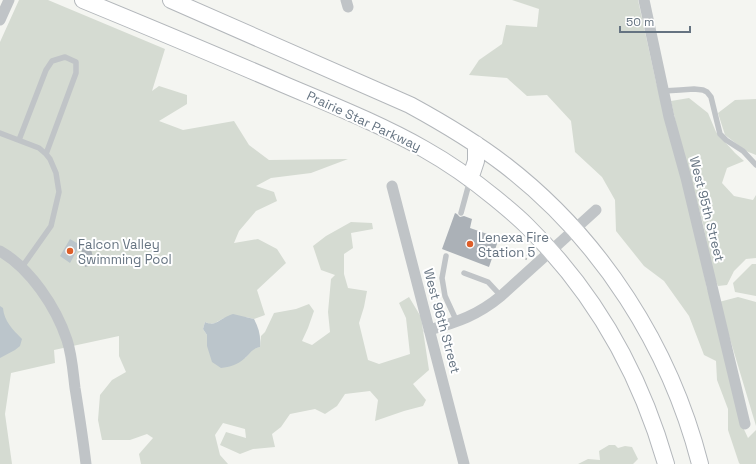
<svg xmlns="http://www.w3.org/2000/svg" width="756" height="464" font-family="'Space Grotesk',sans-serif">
<rect width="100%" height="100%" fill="#f4f5f1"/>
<!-- green -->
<path fill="#d5dbd2" d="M19 0H48L165 49 152 91 159 86 187 95V104L159 121 183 130 234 121 249 145 269 160 348 159 311 173 271 178 256 186 274 192 277 201 256 211 239 231 234 243 258 239 277 249 286 263 257 290 265 315 254 319 246 317 224 318 215 323 210 324 205 322 203 329 207 335V346L245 358 254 348 260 347 261 336 265 332 274 313 296 309 309 304 314 311 308 328 302 341 312 345 330 332 328 312 331 279 335 275 321 270 313 246 326 236 351 222 372 223 373 229 351 233 353 248 344 254V274L348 288 367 291 364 307 359 323 368 360 379 364 410 354 406 318 399 303 409 297 421 317 429 370 413 384 426 400 423 406 404 411 375 421 378 400 370 391 345 394 337 406 325 414 315 409 290 414 281 427 272 434 275 447 253 449 240 454 220 445 226 432 246 438 245 429 223 423 215 435 220 455 228 464H141L139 454 153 438 147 434 130 440H102L98 420 100 395 112 380 126 372 119 356V336L54 350 55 363 11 373 5 414 12 464H0V42Z
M512 0H638L656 82 674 146 698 244 707 289 714 303 742 425 748 438 756 430V464H740L739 463 728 430V409L717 380 716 361 704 355 689 316 664 281 644 266 616 231 615 200 602 177 575 152 571 121 547 95 527 96 507 78 469 75 479 60 502 44 506 25 537 27 539 9Z
M689 98 708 113 716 132 735 153 744 161 727 168 722 183 734 196 753 200 756 195V258L746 259 734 271 727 285 718 286 713 275 703 224 681 146 671 101Z
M756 99V155L746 151 725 135 718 113 735 100Z
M752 264H756V296L735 292 733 283Z
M738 297 756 302V426L719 302Z
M609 445H615L618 448 625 446 632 447 638 459 633 464H578L588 459 600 460 599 451Z"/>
<!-- water -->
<path fill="#bbc5cb" d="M70 239 80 245 70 263 60 256Z
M0 306 3 308C4 321 13 330 22 339L20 346 15 350 0 358Z
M233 314 254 319C259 328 261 337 260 347 251 349 251 353 245 358 237 365 230 367 221 368L212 362 207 346V335L203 329 205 322C213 326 217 322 224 318 227 316 230 315 233 314Z"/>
<!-- building -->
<path fill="#abb1b7" d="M455 213 457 214 460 217 464 216 472 219 470 228 499 238 489 267 442 249Z
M90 246 95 264 85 267 81 249Z"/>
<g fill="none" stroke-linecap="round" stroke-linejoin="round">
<!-- secondary casing -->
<g stroke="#b3b7bb" stroke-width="18">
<path id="secondary" d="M83 0C151 28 218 56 285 85 332 105 380 124 424 149 449 163 473 180 495 198 506 207 517 216 527 226 595 293 640 373 666 464
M171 0 410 105C443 123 475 142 505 165 601 239 670 347 700 464
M470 179 476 161V144"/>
</g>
<!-- path -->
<path stroke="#babcbe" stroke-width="1.5" stroke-dasharray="2 2" stroke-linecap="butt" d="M526 260C527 254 528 252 533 249"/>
<!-- lane -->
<path stroke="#c0c4c7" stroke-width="5.5" d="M663 91 680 90 694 89 703 90 707 92 711 97 720 134 726 140 743 151 756 165
M0 133 39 148 46 154 50 159 56 173 59 192 51 226 22 267
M19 140 46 70 52 61 65 57 76 62V73L46 154
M461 213 470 180
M446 256 442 278 445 296 457 322
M464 273 488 282 501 296"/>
<!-- street -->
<path stroke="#c0c4c7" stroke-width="11" d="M346 0 348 7
M644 0 669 117 686 178 745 424
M0 20 9 0
M392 186 464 464
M0 251C30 268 56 307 67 340 72 355 73 372 75 388 79 413 83 439 86 464
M429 330C458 322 478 315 501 296L596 210"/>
<!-- secondary -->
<use href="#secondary" stroke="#fff" stroke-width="16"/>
</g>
<!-- markers -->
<g fill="#dd5e29" stroke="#fff" stroke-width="1.5">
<circle cx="470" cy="244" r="4"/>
<circle cx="70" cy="251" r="4"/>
</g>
<g text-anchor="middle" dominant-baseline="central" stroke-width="4" stroke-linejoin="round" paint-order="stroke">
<!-- street labels -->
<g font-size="13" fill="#657381" stroke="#fff">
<text transform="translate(364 121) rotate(25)">Prairie Star Parkway</text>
<text transform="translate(707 209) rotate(76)">West 95th Street</text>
<text transform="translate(442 321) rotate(75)">West 96th Street</text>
</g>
<!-- poi labels -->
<g font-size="13" fill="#657381" stroke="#fff" text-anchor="start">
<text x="478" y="237">Lenexa Fire<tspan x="478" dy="15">Station 5</tspan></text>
<text x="78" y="244">Falcon Valley<tspan x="78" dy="15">Swimming Pool</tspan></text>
</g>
</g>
<!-- scale -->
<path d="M620 26v6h70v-6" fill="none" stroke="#657381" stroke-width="2"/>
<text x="626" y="26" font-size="12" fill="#657381" stroke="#ffffff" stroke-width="3" paint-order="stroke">50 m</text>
</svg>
